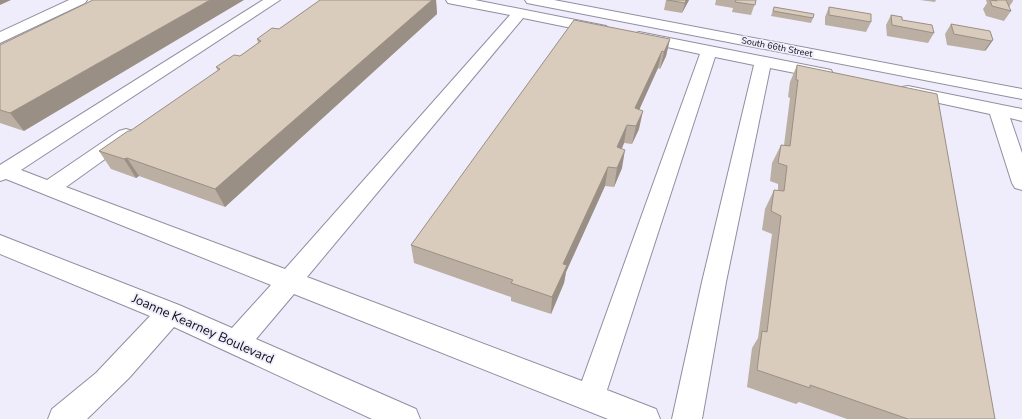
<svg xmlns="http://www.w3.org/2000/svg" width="1022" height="419" font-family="'Nunito Sans',sans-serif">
<rect width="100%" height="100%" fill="#efedfc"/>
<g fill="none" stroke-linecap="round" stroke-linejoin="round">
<!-- minor casing -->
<g stroke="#918ea0" stroke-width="2">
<path id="minor" d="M69 0H87L85 3 0 43V32Z
M263 0H280L21 170 47 180 119 131 126 129 133 131 136 135 133 139 66 187 285 269 510 15 453 4 448 3 446 0H475L606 26 609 29 606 32 601 34 523 18 307 277 582 381 700 54 634 40 631 37 634 34 639 32 831 70 833 74 831 78 825 79 770 68 726 282 702 419H672L702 282 754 65 715 57 607 390 656 409 660 419H608L294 294 256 339 416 409 420 419H372L174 327 129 378 87 419H48L52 409 96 373 150 316 0 254V235L179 305 232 328 271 285 6 179 0 181V165Z
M525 0H554L1022 89V99L532 4 527 3Z
M908 86 1022 109V121L1010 118 1022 153V190L1015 188 1012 183 990 114 902 95 899 91 902 87Z"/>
</g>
<!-- minor -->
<use href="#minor" fill="#fff" fill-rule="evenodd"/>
</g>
<!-- wall -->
<path fill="#bbafa3" d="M320 0H436L437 14 225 207 139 176 136 178 111 169 99 151 130 131 218 71 216 67 240 56 258 43 257 39 279 29Z
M666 0H689L682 13 664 10Z
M716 0H756L751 15 732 12 733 8 715 5Z
M920 0H936L935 2Z
M986 0H1013V1L1009 7 1011 11 1004 21 986 16 983 9 987 3Z
M774 7 813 18 811 23 771 16Z
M829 7 871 22 866 32 825 25V17Z
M891 15 902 20 934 33 928 43 887 36 886 25Z
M951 24 993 40 986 50 984 51 947 45 945 34Z
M670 39 666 56 660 69 658 68 639 109V129L632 144 624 143 622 149V168L614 187 605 186 566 272 564 283 551 314 511 301V297L414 263 411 245Z
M0 45 24 131 0 123Z
M797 65 995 419H847L799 402 796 404 747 387 752 348 758 338 772 234 762 230 765 209 774 190 778 191V184L770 181 772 163 781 145H784L790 98 788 97 790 82Z"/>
<!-- shaded-wall -->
<path fill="#998f84" d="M0 0H11L0 5Z
M210 0H244L24 131 10 113Z
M432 0H436L437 14 225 207 215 189Z
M686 0H689L682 13 685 3Z
M670 39 666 56 660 69 664 52Z
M993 40 986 50 984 51 991 41Z
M662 51 658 68 632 126 635 108Z
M643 111 639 129 632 144 636 126Z
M627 125 624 143 614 165 617 147Z
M625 150 622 168 614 187 617 168Z
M127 158 139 176 136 178 124 159Z
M608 167 605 186 566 272 564 283 551 314 552 297 563 264Z"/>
<!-- building -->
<path fill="#daccbd" stroke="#998f84" d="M93 0H210L10 113 0 110V45Z
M320 0H432L215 189 127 158 124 159 99 151 128 131H130L220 69 216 67 234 55 240 56 261 41 257 39 272 28 279 29Z
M667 0H686L685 3Z
M736 0H756L755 5 735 2Z
M990 0 997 1 996 0H1006L1011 11 992 6Z
M774 7 814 14 813 18 773 11Z
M829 7 871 14V22L829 15Z
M891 15 902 17V20L932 25 934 33 892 25Z
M574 20 670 39 664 52 662 51 635 108 643 111 636 126 627 125 617 147 625 150 617 168 608 167 563 264 567 265 552 297 511 283 513 280 411 245Z
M951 24 990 31 993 40 991 41 954 34Z
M797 65 937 94 995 419H908L810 385V388L757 370 762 331 767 332 781 216 771 211 774 190 784 191 787 166 778 163 781 145 790 146 798 80H796Z"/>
<g text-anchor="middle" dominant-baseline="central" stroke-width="3.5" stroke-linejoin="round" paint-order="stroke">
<!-- far-street labels -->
<g font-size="9" fill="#0d0c12" stroke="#efedfc">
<text transform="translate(777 47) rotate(11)">South 66th Street</text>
</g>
<!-- near-street labels -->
<g font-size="13" fill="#0d0c12" stroke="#efedfc">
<text transform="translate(203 329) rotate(24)">Joanne Kearney Boulevard</text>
</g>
</g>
</svg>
